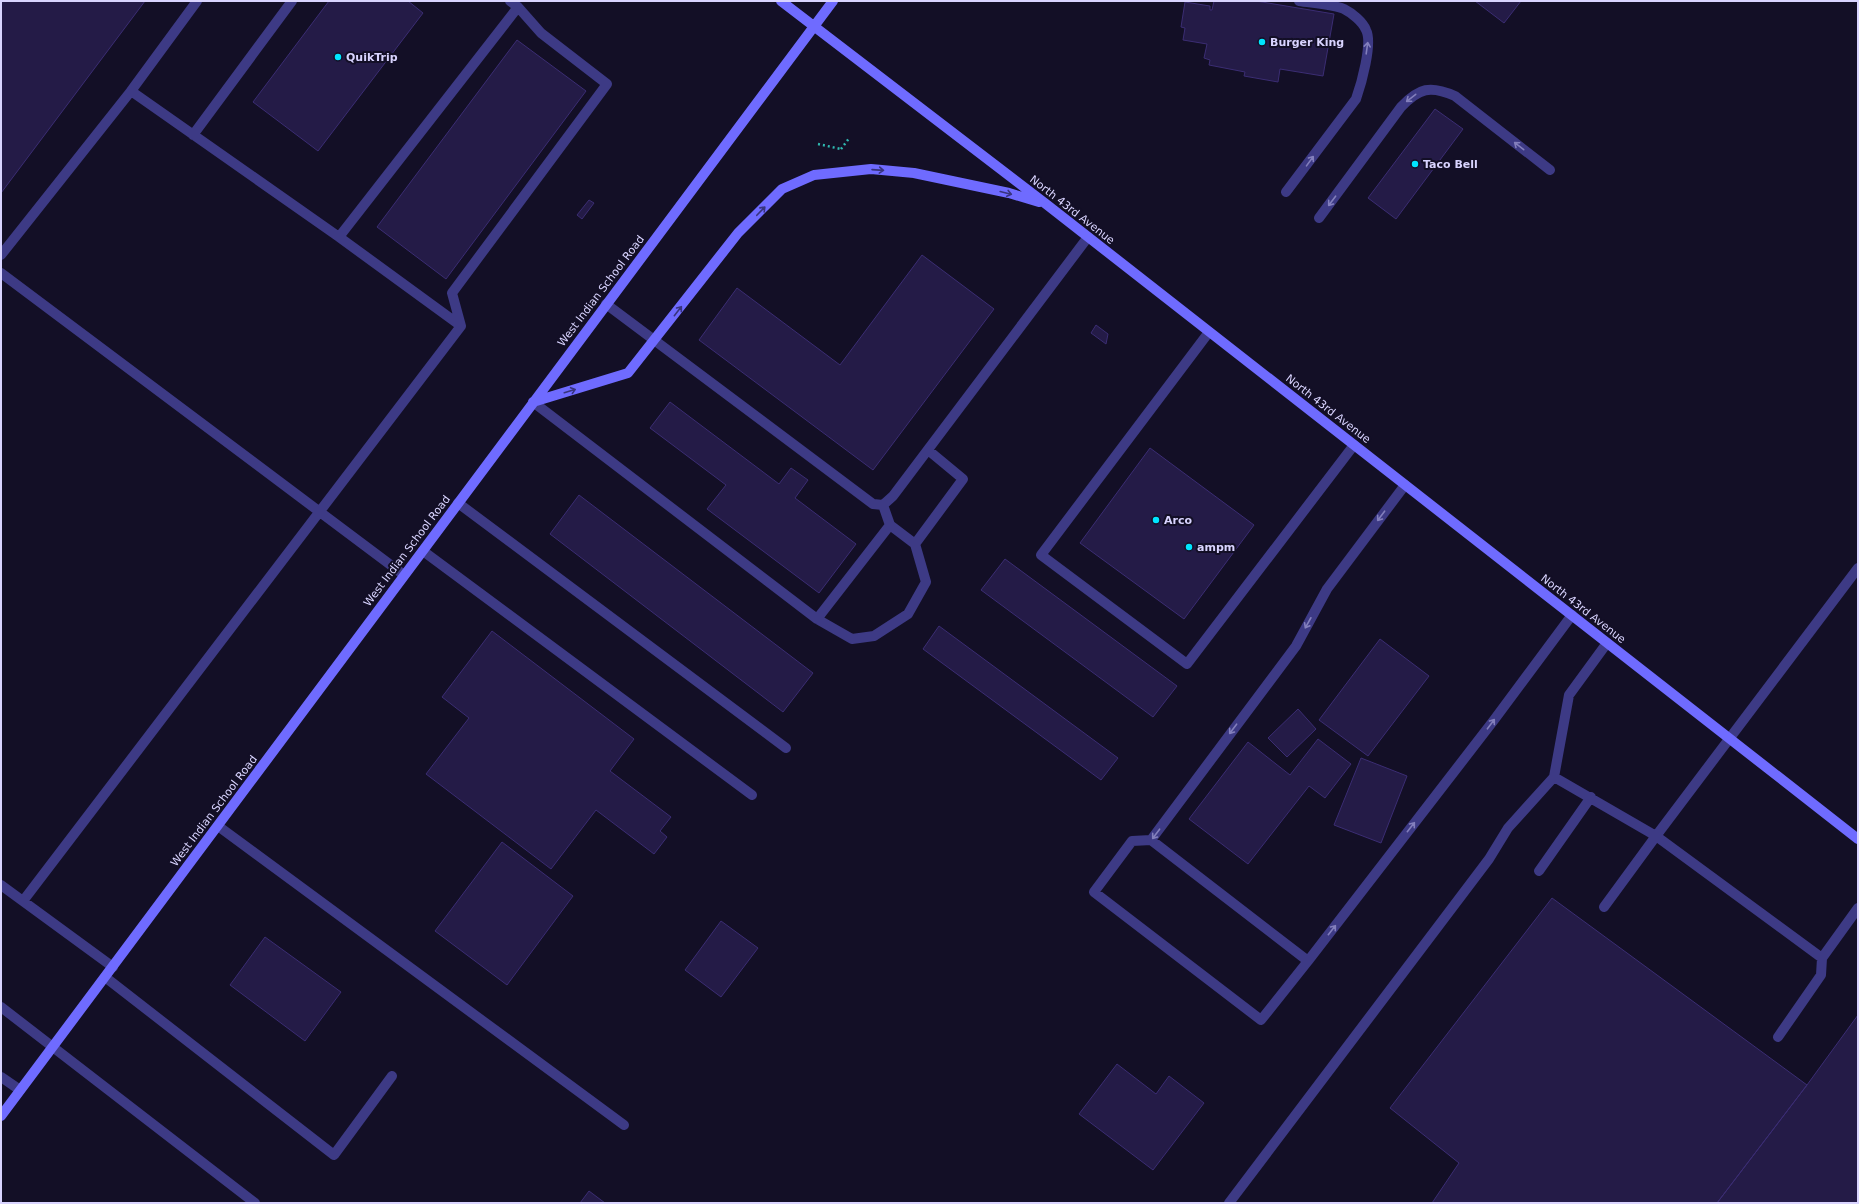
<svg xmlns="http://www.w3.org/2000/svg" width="1859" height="1204" font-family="'DejaVu Sans',sans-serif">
<rect width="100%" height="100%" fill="#130f26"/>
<!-- building -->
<path fill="#241b47" stroke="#3b2d73" d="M1 1H145L1 193Z
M329 1H408L423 13 318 151 253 102Z
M1214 1H1256L1334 14 1323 76 1280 69 1278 82 1244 76 1245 72 1209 65 1210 60 1204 58 1207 44 1183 40 1185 28 1181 27 1185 2 1210 6V10H1212Z
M1475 1H1521L1504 23Z
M517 40 586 91 446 279 377 227Z
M1435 109 1463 129 1396 219 1368 198Z
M589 200 594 203 582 219 577 215Z
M922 255 994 309 873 470 699 340 737 288 840 365Z
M1096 325 1108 334 1106 344 1091 333Z
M670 402 779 484 791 468 808 480 795 498 856 544 819 593 707 509 726 485 650 428Z
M1150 448 1254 525 1184 619 1080 543Z
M579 495 813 673 783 712 550 534Z
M1005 559 1177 686 1153 717 981 590Z
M939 626 1118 758 1101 780 923 649Z
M492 631 634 739 610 771 671 817 660 831 667 837 654 854 596 810 551 869 426 774 469 718 442 697Z
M1380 639 1429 676 1368 756 1319 720Z
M1298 709 1316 729 1287 757 1268 738Z
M1318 739 1351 764 1325 798 1309 786 1248 864 1189 819 1248 742 1290 775Z
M1361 758 1407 776 1381 843 1334 825Z
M502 842 573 896 507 985 435 931Z
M1552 898 1807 1085 1717 1203H1432L1459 1163 1390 1108Z
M721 921 758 948 721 997 685 970Z
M265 937 341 992 305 1041 230 985Z
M1858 1015V1203H1717L1807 1085Z
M1117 1064 1156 1094 1169 1076 1204 1103 1153 1170 1079 1114Z
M589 1191 605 1203H580Z"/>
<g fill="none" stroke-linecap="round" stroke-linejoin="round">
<!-- path -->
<path stroke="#2fb8b0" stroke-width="2.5" stroke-dasharray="2 3" stroke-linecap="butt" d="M818 144 841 149
M841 149 850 137"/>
<!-- lane -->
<path stroke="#3d3a85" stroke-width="10" d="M197 1 131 91 339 237
M193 135 292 1
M1286 192 1356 99C1361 85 1373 43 1366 30 1363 22 1352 13 1344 9 1333 4 1312 3 1299 1
M1319 218 1401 107C1419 88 1430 85 1455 96L1550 170
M1 255 131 91
M1 273 404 575
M606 304 873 504 883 505 893 496 1088 237
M461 326 339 237 518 7
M461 326 452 293 607 84 541 33 518 7 510 1
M1209 332 1041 555 1187 664 1354 445
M533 402 817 619 890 525 883 505
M458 503 786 748
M890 525 915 544 963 479 928 450
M423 551 752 795
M1858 568 1656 836 1822 958 1858 908
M817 619 852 639 874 636 908 614 926 582 915 544
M1554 777 1656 836 1604 907
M218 826 624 1125
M1151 840 1308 961 1261 1020 1094 892 1132 841 1151 840 1296 646 1327 589 1405 485
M1539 871 1591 797
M1 885 113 967
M23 901 461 326
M1308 961 1494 720 1572 615
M105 977 334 1155 392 1076
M1 1007 255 1203
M1778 1037 1821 975 1822 958
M1 1077 20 1090
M1229 1203 1489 859 1508 828 1554 777 1569 695 1607 643"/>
<!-- secondary -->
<path stroke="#6f6bff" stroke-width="10" d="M781 1 1046 204 1858 839
M533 402 628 373 738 233 782 189 814 175 871 169 914 173 1009 193 1039 202
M1 1116 833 1"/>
</g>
<!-- one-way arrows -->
<defs><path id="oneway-shaft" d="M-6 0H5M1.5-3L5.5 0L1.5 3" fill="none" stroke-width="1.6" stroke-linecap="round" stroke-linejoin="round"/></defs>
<g stroke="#837fbc">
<use href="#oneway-shaft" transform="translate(1367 48) rotate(-82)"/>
<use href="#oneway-shaft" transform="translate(1411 98) rotate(142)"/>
<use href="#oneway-shaft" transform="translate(1519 146) rotate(-142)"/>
<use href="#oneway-shaft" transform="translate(1310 161) rotate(-54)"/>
<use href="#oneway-shaft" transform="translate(1332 201) rotate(127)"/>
<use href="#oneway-shaft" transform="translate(1381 516) rotate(127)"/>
<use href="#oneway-shaft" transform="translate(1308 623) rotate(119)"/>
<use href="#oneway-shaft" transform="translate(1491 724) rotate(-53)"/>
<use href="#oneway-shaft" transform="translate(1233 729) rotate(127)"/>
<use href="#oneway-shaft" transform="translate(1411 827) rotate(-52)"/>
<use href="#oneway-shaft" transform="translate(1156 834) rotate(127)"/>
<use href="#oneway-shaft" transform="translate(1332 930) rotate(-52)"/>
</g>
<g stroke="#38347d">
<use href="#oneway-shaft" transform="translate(878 170) rotate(4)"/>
<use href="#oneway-shaft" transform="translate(1006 193) rotate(14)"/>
<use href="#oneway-shaft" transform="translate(761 211) rotate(-46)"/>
<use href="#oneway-shaft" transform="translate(678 311) rotate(-52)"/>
<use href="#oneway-shaft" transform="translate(570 391) rotate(-17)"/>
</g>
<!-- markers -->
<g fill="#00e5ff" stroke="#130f26" stroke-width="1.5">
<circle cx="1262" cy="42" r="4"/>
<circle cx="338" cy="57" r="4"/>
<circle cx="1415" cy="164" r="4"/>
<circle cx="1156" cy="520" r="4"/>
<circle cx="1189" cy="547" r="4"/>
</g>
<g text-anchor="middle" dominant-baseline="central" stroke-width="4" stroke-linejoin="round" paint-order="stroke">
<!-- poi labels -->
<g font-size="11" font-weight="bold" fill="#d9d4ff" stroke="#130f26" text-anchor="start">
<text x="1270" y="42">Burger King</text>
<text x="346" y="57">QuikTrip</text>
<text x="1423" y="164">Taco Bell</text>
<text x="1164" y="520">Arco</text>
<text x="1197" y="547">ampm</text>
</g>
<!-- street labels -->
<g font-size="11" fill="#d9d4ff" stroke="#130f26">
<text transform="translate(1072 210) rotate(38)">North 43rd Avenue</text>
<text transform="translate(601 291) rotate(-53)">West Indian School Road</text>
<text transform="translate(1328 409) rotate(38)">North 43rd Avenue</text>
<text transform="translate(407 551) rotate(-53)">West Indian School Road</text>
<text transform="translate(1583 609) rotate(38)">North 43rd Avenue</text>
<text transform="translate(214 811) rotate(-53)">West Indian School Road</text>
</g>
</g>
<!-- border -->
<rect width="1859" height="1204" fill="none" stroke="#d9d4ff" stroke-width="4"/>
</svg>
